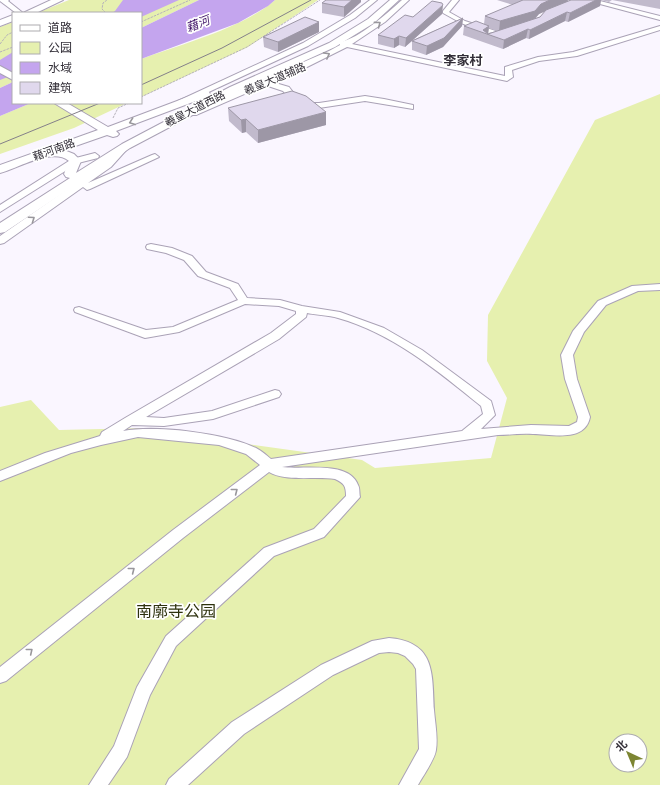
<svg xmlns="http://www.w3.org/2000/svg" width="660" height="785" font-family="Rubik,'Noto Sans SC',sans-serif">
<rect width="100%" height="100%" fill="#faf6ff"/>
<!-- green -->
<path fill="#e6f0af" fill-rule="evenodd" d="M69 0H199L141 28V13H37Z
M275 0H318L248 47 141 97V59C182 44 243 28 275 0Z
M13 22V82L0 88V27Z
M660 94V785H0V407L31 400 59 430 145 428 152 431 362 460 375 468 491 458 507 398 487 361 488 315 595 120ZM616 741H640V765H616Z
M31 103H127L74 128 0 154V116Z"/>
<!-- water -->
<path fill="#c4a5ee" d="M123 0H179L141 17V13H112L115 11Z
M199 0H275L268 6 238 23 141 59V28Z
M13 52V75L0 80V60Z
M13 82V103H31L0 116V88Z"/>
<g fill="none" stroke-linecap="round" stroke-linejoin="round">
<!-- minor casing -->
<g stroke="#aaa2b6" stroke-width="2">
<path id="minor" d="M9 0 8 1 23 13H16L0 1V0Z
M370 0H377L355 18 308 46 185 103H182L178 101 303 43 350 15Z
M402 0H409L385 22 352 44 505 76V67L538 57 573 52 660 26V30L577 56 539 61 512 70 513 77 507 81 347 47 307 67 272 82 289 87 296 96 311 103H319L365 96 384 99 413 105V109L365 101 319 108H310L299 105 291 100 283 91 265 85 196 115H190L189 113 218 99 329 51 340 45V42C359 39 387 13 402 0Z
M452 0H459L449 12 465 21 502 33V37H496L461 23 443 13V11Z
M585 0H596L660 16V20Z
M125 144 129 147 111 167 88 183 152 155 155 154 159 157 90 189 87 190 83 187 4 243 0 244V236L105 163 122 145Z
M95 153 99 156 98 158 78 163 0 212V205L72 159Z
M151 244 172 248 192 256 206 272 238 284 247 298 280 300 302 306 340 312 384 328 422 350 491 401 495 415 481 429 531 425 569 426 577 422 578 417 565 379 561 355 573 331 598 301 632 286 660 284V290L638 291 606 305 584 332 573 355 577 379 590 417C585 443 551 434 533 434 521 433 510 435 498 435L282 467C303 470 349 460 358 485 360 488 359 493 360 497L324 537 274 556 176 646 150 695 127 757 108 785H89L114 746 137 687 166 636 264 548 314 529 346 496C346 486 344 483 335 479 315 476 285 482 269 472L183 538 6 681 0 683V667L173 530 260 465 246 454 219 445 138 437 101 445 71 453 0 481V471L45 453 100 436 102 432 125 418 271 333 296 314V311L279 306 245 304 179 332 145 338 75 312 74 310 75 308 79 307 146 330 173 327 238 300 230 288 198 276 184 260 166 253 147 249 146 247 147 245ZM307 313C317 315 328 315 338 318 392 333 438 371 481 406L483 414 462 431 271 459C266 455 262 451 256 448 225 433 157 425 123 431L132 425 164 426 213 419 279 397 281 394 279 391 275 390 212 411 164 418 146 417 279 339 306 317Z
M389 638C436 642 432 674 434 710 435 723 438 737 436 750 435 759 423 776 418 785H399L419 749 416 669 413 664 405 656 398 653 389 652 379 653 333 675 244 734 188 785H166L169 779 232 722 321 665 372 641Z"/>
</g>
<!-- major casing -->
<g stroke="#aaa2b6" stroke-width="2">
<path id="major" d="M51 0H63L36 13H23Z
M390 0H399L374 23 335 47 238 91 130 148 5 232 0 233V223L70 178 66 177 64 174 69 161C52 147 19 168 0 173V165L98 130 54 103H67L108 127 201 92H209L210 94 209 96 116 131 119 134 117 136 113 137 107 135 64 150 74 154 81 161 76 173 122 144 230 87 329 43 368 19Z
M13 15V21L0 26V20Z
M0 66 13 73V80L0 73Z"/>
</g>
<!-- path -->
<path stroke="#b5b1ba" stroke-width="1" stroke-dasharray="2.5 1" stroke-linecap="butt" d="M106 13 102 9 103 3 107 0
M141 22 190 0
M0 44 7 35 13 32
M0 52 13 47
M141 97 247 47 320 0
M113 118 118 108 129 103"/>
<!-- minor -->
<use href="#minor" fill="#fff" fill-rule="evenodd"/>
<!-- major -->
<use href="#major" fill="#fff" fill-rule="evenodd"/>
<!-- tram -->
<path stroke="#848089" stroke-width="1" d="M141 85 222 48 311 0
M0 144 100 103"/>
</g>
<!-- wall -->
<path fill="#c1bacc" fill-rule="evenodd" d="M326 0H361V2L344 17 322 13V3Z
M497 0H568L567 1 571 0H612L609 2 601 0 600 6 568 22 565 21 529 39 526 38 503 49 463 35 464 26 484 24 485 16 513 5ZM545 11 540 17 535 18 539 14ZM489 28 497 31 488 33Z
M612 0H660V9Z
M442 14 413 40 463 18 462 26 443 47 426 55 412 50V41L405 47 399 45 394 48 378 44V35L413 17Z
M319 22V32L278 52 264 47 263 37Z
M228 108 326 112V125L258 143 246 132 242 133 229 121Z"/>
<!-- shaded-wall -->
<path fill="#9d97a6" d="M352 0H361V2L344 17V7Z
M550 0H568L567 2 539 14 533 21 499 31 500 21Z
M596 0H601L600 6 568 22 570 13Z
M443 5 442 14 405 47 406 38Z
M567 12 565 21 529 39 530 30Z
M463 18 462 26 443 47 426 55 427 46Z
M319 22V32L278 52V42Z
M489 26 488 35 483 30Z
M528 29 526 38 503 49 504 40Z
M399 36V45L394 48V39Z
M326 112V125L258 143V130Z
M246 119V132L242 133 241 120Z"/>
<!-- building -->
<path fill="#e0d8ed" stroke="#9d97a6" d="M326 0H352L344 7 322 3Z
M523 0H550L541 4 535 11 500 21 485 16Z
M571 0H596L570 13 567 12 530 30 528 29 504 40 464 26 476 21 489 26 483 30 488 34 540 17 546 10Z
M432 1 442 3 443 5 406 38 399 36 394 39 378 35 405 15 413 17Z
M305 17 319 22 278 42 263 37Z
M463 18 444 38 427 46 412 41Z
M292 91 306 96 326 112 258 130 246 119 241 120 228 108Z"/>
<!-- one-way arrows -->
<defs><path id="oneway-chevron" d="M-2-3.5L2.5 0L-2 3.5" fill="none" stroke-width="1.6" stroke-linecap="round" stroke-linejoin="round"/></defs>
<g stroke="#99979c">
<use href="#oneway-chevron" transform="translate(378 24) rotate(-37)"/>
<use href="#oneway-chevron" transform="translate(327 55) rotate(-28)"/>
<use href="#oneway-chevron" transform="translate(132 122) rotate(160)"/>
<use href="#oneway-chevron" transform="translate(32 219) rotate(-35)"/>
<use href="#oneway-chevron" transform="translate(235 491) rotate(-38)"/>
<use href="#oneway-chevron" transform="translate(132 570) rotate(-38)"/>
<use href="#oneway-chevron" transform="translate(30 651) rotate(-39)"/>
</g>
<g text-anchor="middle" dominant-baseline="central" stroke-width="3.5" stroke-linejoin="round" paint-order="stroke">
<!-- far-street labels -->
<g font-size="11" fill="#332f38" stroke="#fff">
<text transform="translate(275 79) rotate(-23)">羲皇大道辅路</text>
<text transform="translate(195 109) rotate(-27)">羲皇大道西路</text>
<text transform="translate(54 150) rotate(-20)">藉河南路</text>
</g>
<!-- far-water labels -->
<g font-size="12" font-style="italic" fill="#43176a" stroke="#fff">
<text transform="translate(198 24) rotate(-22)">藉河</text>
</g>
<!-- far-quarter labels -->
<g font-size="13" font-weight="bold" fill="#332f38" stroke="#fff">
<text x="463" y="60">李家村</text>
</g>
<!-- near-park labels -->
<g font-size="16" fill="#2e320e" stroke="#fff">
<text x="176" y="611">南廓寺公园</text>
</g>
</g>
<!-- legend -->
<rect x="12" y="12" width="130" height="92" fill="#ffffff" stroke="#adacaf"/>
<rect x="20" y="25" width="20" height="6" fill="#ffffff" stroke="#adacaf"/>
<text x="48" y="32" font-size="12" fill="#332f38">道路</text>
<rect x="20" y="42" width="20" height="12" fill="#e6f0af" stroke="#adacaf"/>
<text x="48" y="52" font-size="12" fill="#332f38">公园</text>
<rect x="20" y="62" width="20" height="12" fill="#c4a5ee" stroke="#adacaf"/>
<text x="48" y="72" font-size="12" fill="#332f38">水域</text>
<rect x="20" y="82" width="20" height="12" fill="#e0d8ed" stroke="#adacaf"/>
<text x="48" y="92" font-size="12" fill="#332f38">建筑</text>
<!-- north arrow -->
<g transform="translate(628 753) rotate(316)"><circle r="19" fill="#ffffff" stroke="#adacaf"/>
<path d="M0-3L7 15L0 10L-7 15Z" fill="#7c8532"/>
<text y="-6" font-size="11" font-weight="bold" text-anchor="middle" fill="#332f38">北</text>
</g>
</svg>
